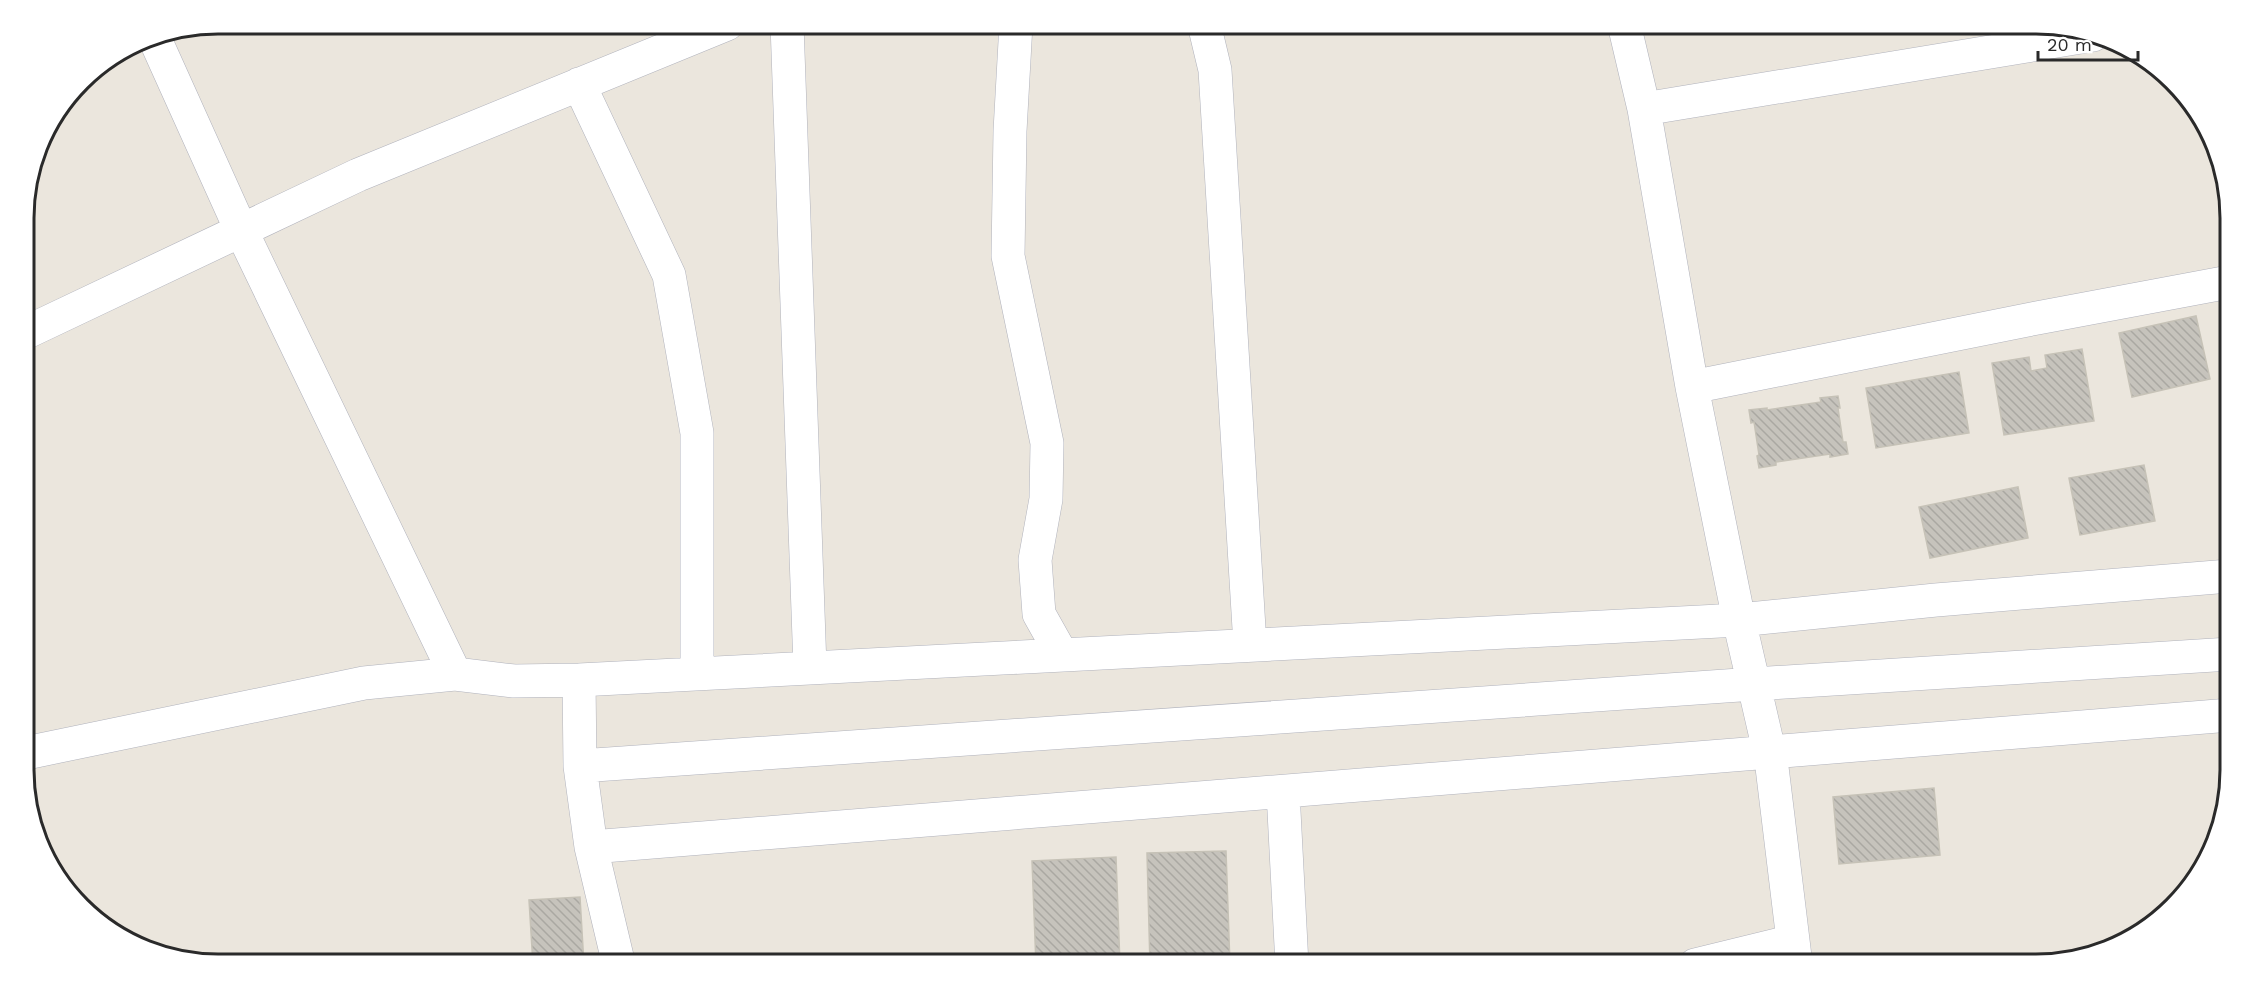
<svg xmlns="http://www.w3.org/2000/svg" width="2254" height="989" font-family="'Work Sans',sans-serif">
<defs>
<pattern id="building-back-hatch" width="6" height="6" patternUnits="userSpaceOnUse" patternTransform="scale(1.5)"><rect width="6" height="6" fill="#c6c3bc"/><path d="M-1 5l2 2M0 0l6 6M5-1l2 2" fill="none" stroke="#aaa8a2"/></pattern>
</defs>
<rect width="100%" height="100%" fill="#ebe6dd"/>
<!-- building -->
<path fill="url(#building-back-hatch)" stroke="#c6c2b7" stroke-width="1.5" d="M2196 316 2210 379 2132 397 2119 333Z
M2082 349 2094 421 2004 435 1992 363 2029 357 2031 371 2047 368 2045 355Z
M1959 372 1969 433 1876 448 1866 388Z
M1838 396 1840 408H1838L1843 442H1846L1848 454 1830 457V454L1776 462V465L1759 468 1757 456 1759 455 1754 422 1751 423 1749 410 1767 408V410L1821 402 1820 398Z
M2144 465 2155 521 2080 535 2069 478Z
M2018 487 2028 538 1930 558 1919 507Z
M1934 788 1940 855 1839 864 1833 797Z
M1226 851 1230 965H1150L1147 853Z
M1116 857 1120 965H1036L1032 861Z
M580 897 584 965H533L529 900Z"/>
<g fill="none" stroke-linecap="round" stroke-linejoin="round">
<!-- minor casing -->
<g stroke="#b0b2bc" stroke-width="34">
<path id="minor" d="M787 24 810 667
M1016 24 1010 131 1008 256 1047 443 1046 499 1035 560 1039 614 1062 655
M1204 24 1215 70 1250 645
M1624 24 1644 109 1692 387 1739 620 1771 759 1796 965
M154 37 241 230 455 674
M579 84 669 275 697 433V674
M1644 109 2093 35
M25 333 358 175 727 24
M1692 387 2037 318 2229 282
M579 680 580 766 591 847 619 965
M26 753 364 683 455 674 514 681 579 680 1739 620 1936 600 2229 576
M580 766 1754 684 2230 654
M1283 792 1292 965
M591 847 2230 715
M1695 965 1793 941"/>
</g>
<!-- minor -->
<use href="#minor" stroke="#fff" stroke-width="33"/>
</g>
<!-- crop -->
<path d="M0 0H2254V989H0ZM218 34H2036A184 184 0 0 1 2220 218V770A184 184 0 0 1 2036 954H218A184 184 0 0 1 34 770V218A184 184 0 0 1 218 34Z" fill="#fff" fill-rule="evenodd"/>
<path fill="none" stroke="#2a2a2a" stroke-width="3" d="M218 34H2036A184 184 0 0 1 2220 218V770A184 184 0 0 1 2036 954H218A184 184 0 0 1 34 770V218A184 184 0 0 1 218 34Z"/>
<!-- scale -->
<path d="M2038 51v9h100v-9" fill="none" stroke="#2a2a2a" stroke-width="3"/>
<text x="2047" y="51" font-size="18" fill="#2a2a2a" stroke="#ffffff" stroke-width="4.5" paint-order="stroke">20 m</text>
</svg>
